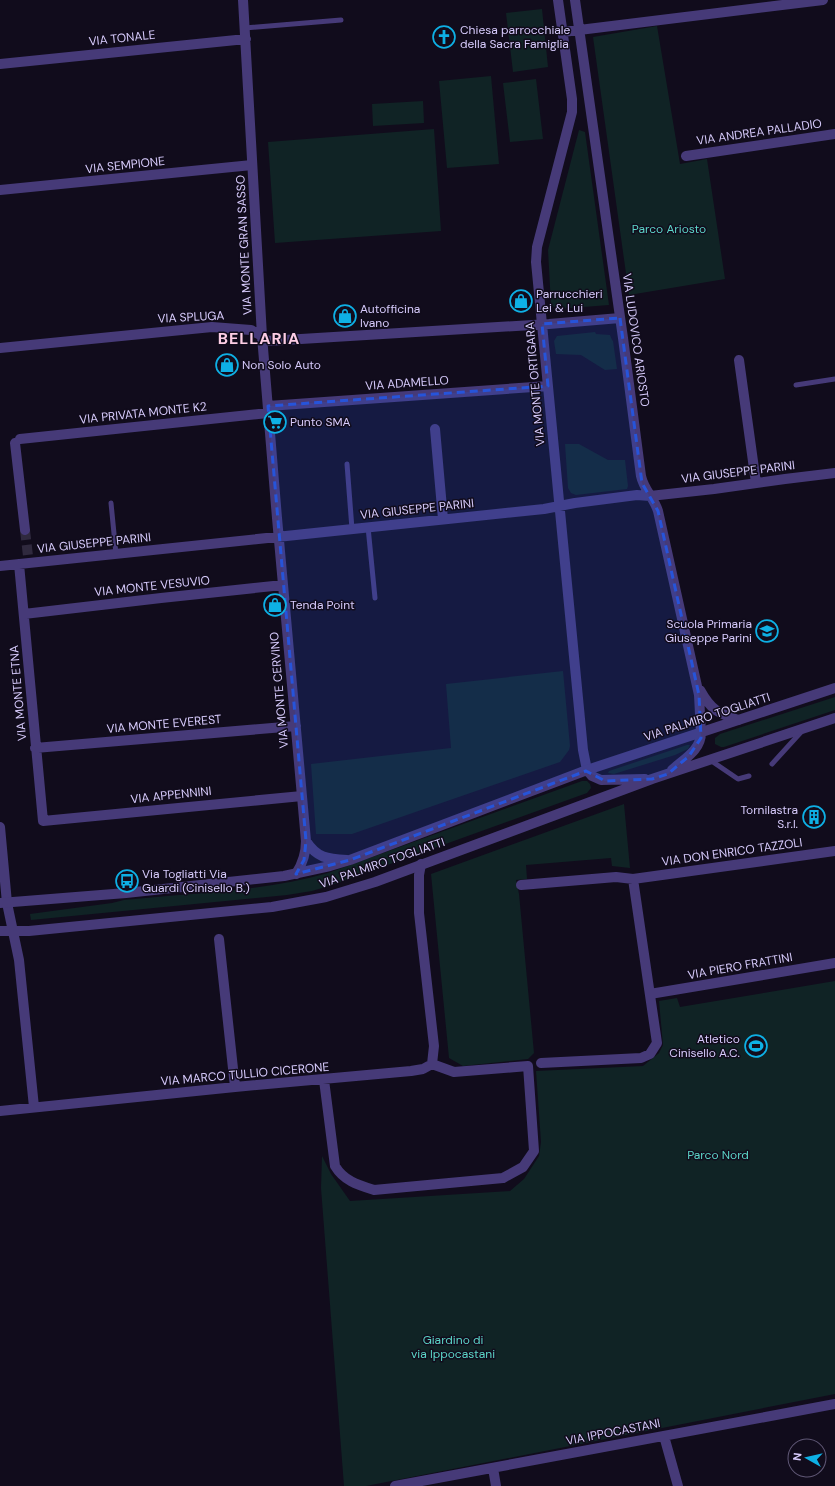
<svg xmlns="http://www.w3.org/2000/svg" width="835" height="1486" font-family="'DM Sans',sans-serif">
<rect width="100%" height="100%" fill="#110c1c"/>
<!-- green -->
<path fill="#102325" d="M542 9 548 67 513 72 506 13Z
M657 26 680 164 707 159 725 279 629 295 593 37Z
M491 76 499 164 447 168 439 81Z
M536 79 543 139 510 142 503 83Z
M423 101 424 123 373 126 372 104Z
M434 129 441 231 275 243 268 142Z
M579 130 585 132 609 305 558 309 551 305 548 250Z
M595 332 596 334 610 335 612 340 613 341 617 369 605 370 581 355 556 354 554 341 557 336Z
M565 444H579L608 460H625L628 486 627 489 576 495 571 493 568 488Z
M563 671 570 746 569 750 560 762 352 834H316L311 764 451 748 446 684Z
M835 697V710L724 747H721L715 744V738L720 734Z
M687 745H690L688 749 675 755 614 774 608 773 609 771Z
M582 781H587L590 784 591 788 587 793 332 885 312 891 287 895 31 920 30 914 112 903 124 900C191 893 262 892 328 873Z
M624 804 630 868 612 866 611 858 526 865 527 879 516 880 519 894 534 1053 528 1059 463 1066 449 1058 431 874Z
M835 981V1394L366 1486H344L321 1188 322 1156 331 1174 350 1201 510 1191 524 1179 539 1156 541 1142 536 1071 643 1066 659 1053 663 1045 659 1001 677 998 680 1007Z"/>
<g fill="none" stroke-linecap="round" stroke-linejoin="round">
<!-- minor-tunnel -->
<path stroke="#2f293e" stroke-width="10" stroke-dasharray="10 5" stroke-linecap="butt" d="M25 530 28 556"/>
<!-- service -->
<path stroke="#463a78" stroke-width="5" d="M245 28 341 20
M796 385 835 379
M347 464 352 529
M111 503 116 554
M368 527 375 598
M710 760 738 779 749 776
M772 764 802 731"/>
<!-- minor -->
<path stroke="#463a78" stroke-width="10" d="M243 0 262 336 277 518 306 841C306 854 303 863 296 874
M558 0 572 99V112L537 247 536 262 583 750 587 770
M575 0 623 338 641 476C644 490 654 498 658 511L699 695 701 733
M563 32 823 0
M0 64 246 39
M686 156 835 134
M0 190 252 165
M0 348 212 327 251 330 262 336 268 341 549 324 620 318
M739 360 756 483
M268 406 548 386
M435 429 443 519
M20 439 268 413
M15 443 25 530
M19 564 43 821 302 796
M0 566 544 509 575 503 637 495 650 496 714 489 785 479 835 473
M24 614 161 598 283 585
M700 690C711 710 718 713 738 720
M35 748 296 726
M0 827 7 903 19 960 34 1107
M306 841C317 858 327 859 347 860
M421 864 419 875V913L434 1046 432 1064
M521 885 616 877 633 879 835 851
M219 939 235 1087
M650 994 835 963
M541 1063 641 1058 650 1054 657 1043 633 879
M324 1080 335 1166C344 1181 358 1185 374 1190L503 1178 523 1167 534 1151 528 1066 454 1072 432 1064
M0 1111 235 1087 411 1071 423 1069 432 1064
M664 1436 678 1486
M493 1468 496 1486
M395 1486 835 1404"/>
<!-- tertiary -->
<path stroke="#463a78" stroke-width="10" d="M587 770 592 776 601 780 645 779
M672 770C684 759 701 750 701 733
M0 903 126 893 284 876 330 866 350 860 587 770 835 688
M0 931H29L272 907 326 897 375 882 652 779 835 718"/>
</g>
<!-- marked area -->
<path fill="#2654da" fill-opacity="0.2" stroke="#2654da" stroke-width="3" stroke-dasharray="8 5" stroke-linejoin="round" d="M620 318 642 483 658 511 699 695 701 738 689 756 668 774 652 779 605 781 586 771 350 860 296 874 304 860 306 841 268 406 548 386 542 324Z"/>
<!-- icons -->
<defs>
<g id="church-ring" transform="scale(1.15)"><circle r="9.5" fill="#110c1c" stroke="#0eb0e5" stroke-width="1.5"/><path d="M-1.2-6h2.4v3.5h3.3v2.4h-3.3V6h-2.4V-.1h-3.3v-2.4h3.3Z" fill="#0eb0e5"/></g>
<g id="shop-ring" transform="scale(1.15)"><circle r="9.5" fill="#110c1c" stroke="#0eb0e5" stroke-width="1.5"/><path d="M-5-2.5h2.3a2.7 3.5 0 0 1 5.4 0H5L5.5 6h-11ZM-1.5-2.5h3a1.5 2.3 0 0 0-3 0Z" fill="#0eb0e5"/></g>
<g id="supermarket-ring" transform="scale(1.15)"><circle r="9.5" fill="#110c1c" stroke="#0eb0e5" stroke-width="1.5"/><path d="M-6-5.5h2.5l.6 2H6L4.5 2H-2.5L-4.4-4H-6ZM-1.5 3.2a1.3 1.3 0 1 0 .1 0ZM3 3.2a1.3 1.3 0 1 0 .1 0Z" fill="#0eb0e5"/></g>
<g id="school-ring" transform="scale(1.15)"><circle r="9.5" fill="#110c1c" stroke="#0eb0e5" stroke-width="1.5"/><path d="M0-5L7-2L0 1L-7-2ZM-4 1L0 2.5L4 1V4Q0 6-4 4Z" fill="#0eb0e5"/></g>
<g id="building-ring" transform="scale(1.15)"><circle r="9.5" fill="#110c1c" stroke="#0eb0e5" stroke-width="1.5"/><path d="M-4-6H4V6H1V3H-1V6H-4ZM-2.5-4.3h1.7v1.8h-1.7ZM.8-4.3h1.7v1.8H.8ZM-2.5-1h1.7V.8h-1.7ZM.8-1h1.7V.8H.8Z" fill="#0eb0e5"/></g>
<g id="bus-ring" transform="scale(1.15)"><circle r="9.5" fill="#110c1c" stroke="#0eb0e5" stroke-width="1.5"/><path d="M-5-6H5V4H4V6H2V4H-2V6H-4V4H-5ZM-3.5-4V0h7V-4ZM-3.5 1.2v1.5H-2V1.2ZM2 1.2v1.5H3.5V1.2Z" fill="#0eb0e5"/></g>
<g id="stadium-ring" transform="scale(1.15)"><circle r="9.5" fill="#110c1c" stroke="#0eb0e5" stroke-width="1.5"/><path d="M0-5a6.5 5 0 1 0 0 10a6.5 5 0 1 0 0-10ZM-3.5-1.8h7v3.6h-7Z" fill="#0eb0e5"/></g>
</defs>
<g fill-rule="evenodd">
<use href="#church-ring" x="444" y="37"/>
<use href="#shop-ring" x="521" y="301"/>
<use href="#shop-ring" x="345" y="316"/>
<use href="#shop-ring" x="227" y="365"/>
<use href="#supermarket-ring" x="275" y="422"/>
<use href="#shop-ring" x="275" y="605"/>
<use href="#school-ring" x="767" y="631"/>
<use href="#building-ring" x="814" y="817"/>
<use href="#bus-ring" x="127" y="881"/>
<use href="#stadium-ring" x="756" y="1046"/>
</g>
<g text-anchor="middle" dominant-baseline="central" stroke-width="3" stroke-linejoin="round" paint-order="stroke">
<!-- poi labels -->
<g font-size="12" fill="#d7cbfc" stroke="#110c1c" text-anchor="start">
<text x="460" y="30">Chiesa parrocchiale<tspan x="460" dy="14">della Sacra Famiglia</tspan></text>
<text x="536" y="294">Parrucchieri<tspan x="536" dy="14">Lei &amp; Lui</tspan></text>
<text x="360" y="309">Autofficina<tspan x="360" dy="14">Ivano</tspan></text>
<text x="242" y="365">Non Solo Auto</text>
<text x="290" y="422">Punto SMA</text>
<text x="290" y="605">Tenda Point</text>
<text x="752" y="624" text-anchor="end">Scuola Primaria<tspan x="752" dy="14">Giuseppe Parini</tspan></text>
<text x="798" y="810" text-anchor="end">Tornilastra<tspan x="798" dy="14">S.r.l.</tspan></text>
<text x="142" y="874">Via Togliatti Via<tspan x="142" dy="14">Guardi (Cinisello B.)</tspan></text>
<text x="740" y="1039" text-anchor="end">Atletico<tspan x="740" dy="14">Cinisello A.C.</tspan></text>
</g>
<!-- street labels -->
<g font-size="12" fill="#d7cbfc" stroke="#110c1c">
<text transform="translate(122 38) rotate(-6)">VIA TONALE</text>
<text transform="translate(759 132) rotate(-8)">VIA ANDREA PALLADIO</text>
<text transform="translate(125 165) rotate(-6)">VIA SEMPIONE</text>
<text transform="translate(244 245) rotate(-93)">VIA MONTE GRAN SASSO</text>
<text transform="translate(191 317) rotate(-3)">VIA SPLUGA</text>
<text transform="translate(636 340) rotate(82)">VIA LUDOVICO ARIOSTO</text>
<text transform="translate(407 383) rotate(-4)">VIA ADAMELLO</text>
<text transform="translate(535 384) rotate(-95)">VIA MONTE ORTIGARA</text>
<text transform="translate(143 413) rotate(-6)">VIA PRIVATA MONTE K2</text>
<text transform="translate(738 472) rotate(-7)">VIA GIUSEPPE PARINI</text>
<text transform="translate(417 509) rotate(-6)">VIA GIUSEPPE PARINI</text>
<text transform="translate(94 543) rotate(-6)">VIA GIUSEPPE PARINI</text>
<text transform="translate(152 586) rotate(-6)">VIA MONTE VESUVIO</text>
<text transform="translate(279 690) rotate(-95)">VIA MONTE CERVINO</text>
<text transform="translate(18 693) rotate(-95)">VIA MONTE ETNA</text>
<text transform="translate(707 717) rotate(-18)">VIA PALMIRO TOGLIATTI</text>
<text transform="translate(164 724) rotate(-5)">VIA MONTE EVEREST</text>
<text transform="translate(171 795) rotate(-6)">VIA APPENNINI</text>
<text transform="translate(732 852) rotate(-8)">VIA DON ENRICO TAZZOLI</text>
<text transform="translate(382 863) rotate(-19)">VIA PALMIRO TOGLIATTI</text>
<text transform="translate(740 966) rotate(-10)">VIA PIERO FRATTINI</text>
<text transform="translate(245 1074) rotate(-5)">VIA MARCO TULLIO CICERONE</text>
<text transform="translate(613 1432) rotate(-11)">VIA IPPOCASTANI</text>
</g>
<!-- park labels -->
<g font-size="12" fill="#5cd6c9" stroke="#110c1c">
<text x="669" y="229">Parco Ariosto</text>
<text x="718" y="1155">Parco Nord</text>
<text x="453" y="1340">Giardino di<tspan x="453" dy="14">via Ippocastani</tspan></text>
</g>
<!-- district labels -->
<g font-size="16" font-weight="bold" letter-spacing="1" fill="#fccde4" stroke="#110c1c">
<text x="259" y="338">BELLARIA</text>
</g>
</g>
<!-- north arrow -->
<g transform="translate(807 1458) rotate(278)"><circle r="19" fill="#110c1c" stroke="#605876"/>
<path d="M0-3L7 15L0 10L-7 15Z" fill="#0eb0e5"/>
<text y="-6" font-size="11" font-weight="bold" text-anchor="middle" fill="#d7cbfc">N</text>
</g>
</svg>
